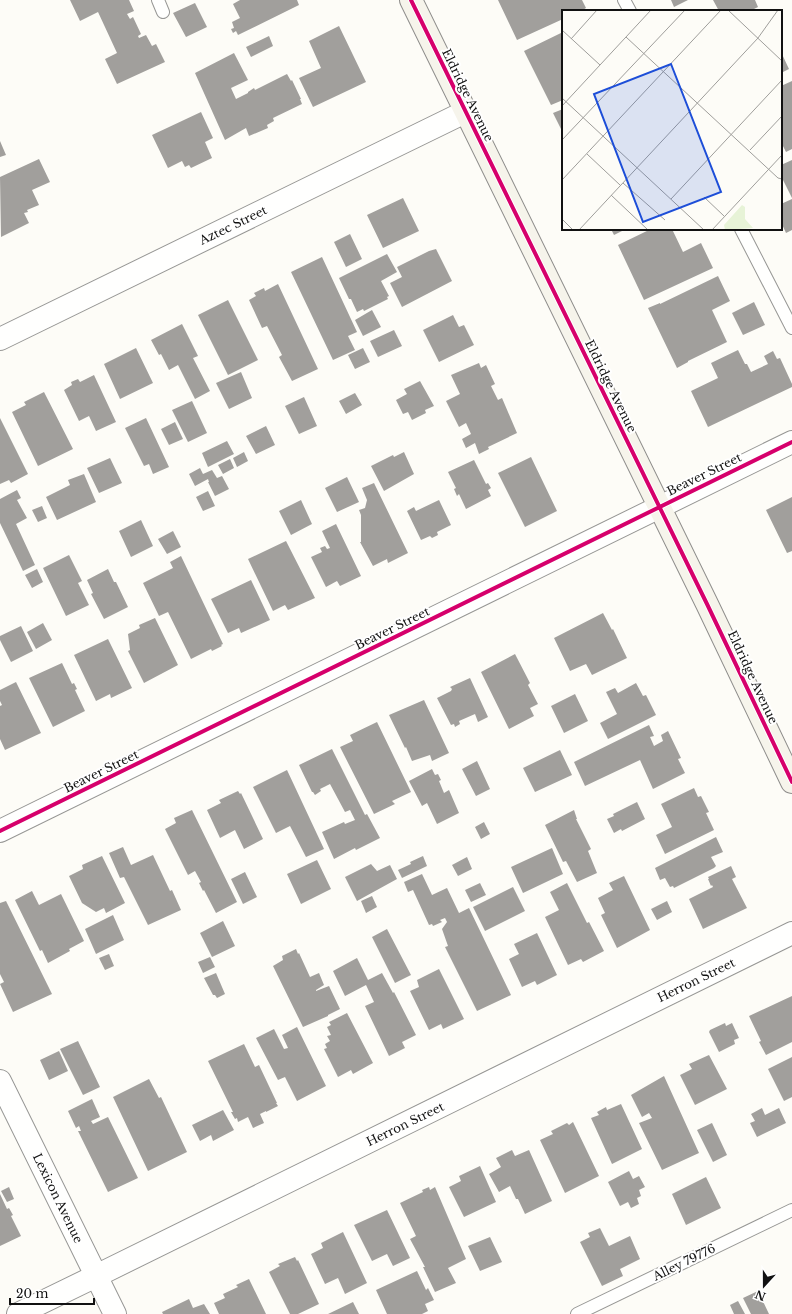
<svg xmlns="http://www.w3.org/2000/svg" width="792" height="1314" font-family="'Libre Baskerville',serif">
<rect width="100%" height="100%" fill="#fdfcf7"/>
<!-- building -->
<path fill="#a19f9c" d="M70 0H129L134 11 127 14 130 19 133 17 141 34 138 36 139 38 146 35 152 46 156 44 165 62 117 84 105 59 117 53 98 12 80 21Z
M240 0H297L299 5 238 35 236 31 233 33 231 29 234 28 232 22 240 18 233 4Z
M498 0H582L586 8 581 11H563V19L517 40Z
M671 0H688L674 7Z
M713 0H755L758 7 750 11H719Z
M195 3 207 27 186 37 173 13Z
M339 26 366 82 313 107 299 78 321 68 309 41Z
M563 32V100L551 105 524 51Z
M269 36 273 46 251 57 246 47Z
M781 52 789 69 781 73Z
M234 53 248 80 231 88 236 99 248 93V92L254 88 255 90 287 74 291 81 292 80 301 99H300L302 104 273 118 274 121 267 125 268 128 249 136 246 128 225 140 195 73Z
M792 81V149L786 152 781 142V86Z
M563 109V133L553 113Z
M201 112 213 138 205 142 212 158 191 168 189 165 185 167 182 161 168 168 152 135Z
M0 141 6 155 0 157Z
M39 159 50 182 32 190 39 205 27 210 28 212 24 213 29 223 1 237 0 177Z
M792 160V198L781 176V165Z
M403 198 419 231 383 248 367 215Z
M792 199V230L786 233 781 222V204Z
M611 229H626L614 235Z
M651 229H672L683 252 701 243 713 268 644 300 618 245Z
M350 234 362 259 346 267 334 242Z
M436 249 452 281 402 307 390 283 402 277 397 267 429 251Z
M387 254 397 272 381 281 389 296 387 297 388 299 364 311 363 309 357 312 351 299H349L339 278Z
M322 257 357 332 348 336 355 350 333 360 291 272Z
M718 276 730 301 712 310 727 342 688 361V362L677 368 648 308 660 303V304Z
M278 284 318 369 292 381 279 357 282 355 267 326 262 328 249 300 256 296 254 293 264 288 265 291Z
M228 300 258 360 228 375 198 315Z
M754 302 765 325 743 335 732 313Z
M372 310 381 327 363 336 355 320Z
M453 315 459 327 464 325 474 345 439 362 423 330Z
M182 324 198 356 193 358 210 391 195 399 178 365 169 370 161 354 159 355 151 340Z
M394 330 402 346 378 357 370 341Z
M136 348 153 383 120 399 104 364Z
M363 348 370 362 355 369 348 355Z
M738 350 745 364H747L751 372 768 364 764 356 773 351 777 359 780 358 792 384V387L708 427 691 391 718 378 711 363Z
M479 363 481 368 486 365 495 384 491 386 498 400 502 398 517 433 488 447 489 449 479 454 475 443 466 448 462 439 471 434 466 423 459 427 446 401 460 394 451 375Z
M241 372 252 398 229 409 216 383Z
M94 375 116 422 96 431 89 416 79 421 64 390 72 385 71 382 78 379 80 382Z
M420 381 434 406 425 410 426 413 412 420 408 412 403 414 396 400 407 394 404 389Z
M44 392 73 449 38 466 12 412 26 405 24 402Z
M355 393 362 405 346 414 339 401Z
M304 397 317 426 299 434 285 406Z
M192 401 207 433 188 442 172 410Z
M0 418 28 474 11 483 9 480 0 484Z
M146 418 169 467 153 474 149 464 144 466 125 428Z
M175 422 183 439 169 445 161 429Z
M266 426 275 445 256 454 246 436Z
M227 441 234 454 208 467 202 453Z
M244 452 248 461 237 467 233 458Z
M404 452 414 474 384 491 371 466 393 455 394 457Z
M531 457 557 511 525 527 498 473Z
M110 458 122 483 99 493 87 468Z
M230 459 234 468 223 474 218 465Z
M474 460 486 484 488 483 491 488 488 490 491 496 466 509 459 494 457 496 454 489 456 488 448 472Z
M200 468 203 474 212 470 217 478 222 476 229 489 215 496 208 482H209L208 479 195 486 189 474Z
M84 474 96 502 57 520 46 497 70 485 68 480Z
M347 477 359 502 337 512 325 488Z
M374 483 408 553 388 563 387 559 373 566 360 542H361V515L359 510 365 508 367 500 362 488Z
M17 490 21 498 17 500 27 518 16 524 35 565 23 571 0 523V499Z
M208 491 215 506 203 511 196 497Z
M792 497V551L787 553 766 510Z
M301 500 312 524 291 535 279 511Z
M439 500 451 525 437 532 438 535 432 538 430 536 421 540 407 511 414 507 416 511Z
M42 506 47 518 38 522 32 510Z
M141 520 153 546 131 557 119 531Z
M336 524 361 576 340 586 337 581 326 587 311 557 322 552 320 548 325 546 327 549 330 548 322 531Z
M173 531 181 547 167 554 158 539Z
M286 541 315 598 288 610 285 605 273 611 248 559Z
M69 555 82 581 78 583 89 605 66 616 43 568Z
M181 556 223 644 221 645 222 646 212 651 211 649 191 659 168 612 159 616 143 583 173 568 170 562Z
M37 569 43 582 32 588 25 575Z
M108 569 114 582H116L128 607 104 619 91 594 93 593 87 580Z
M251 580 270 620 241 633 239 628 228 633 211 599Z
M603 613 612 630 613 629 627 658 592 675 586 664 570 671 554 638Z
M155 618 178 665 144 683 128 651 130 650 128 634 140 628 139 625Z
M43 623 52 640 36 649 27 632Z
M21 626 33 651 11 662 0 640V636Z
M108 639 132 688 111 698 110 694 96 701 74 655Z
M515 654 530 683 528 685 538 704 530 708 534 716 509 729 481 672Z
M62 663 72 684 74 683 77 689 75 690 85 711 53 727 29 678Z
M470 678 488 717 478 722 475 714 459 721 460 724 455 727 454 724 451 725 437 698 451 691 452 689 450 687Z
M16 682 41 733 5 750 0 739V706L2 705 0 701V690Z
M636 683 643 696 646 695 656 715 608 739 600 723 617 714 606 692 615 688 618 693Z
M575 694 588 721 564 733 551 706Z
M424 700 449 753 432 761 430 755 412 761 406 747 405 748 389 715Z
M377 722 411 792 392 801 395 804 374 814 340 747 353 741 350 735Z
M649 725 654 736 650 737 654 746 663 741 661 735 668 731 681 758 678 759 685 773 653 789 640 760 585 786 574 762Z
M332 749 365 815 367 814 380 838 356 850 355 848 334 859 322 832 344 822 345 824 355 820 350 810 345 812 330 784 320 789 321 791 315 795 313 792H312L299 765Z
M560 750 572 775 535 792 523 768Z
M477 761 490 789 476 796 462 769Z
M432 769 435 775 438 774 441 780 439 781 444 793 449 790 459 813 437 824 427 803 422 806 409 781Z
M287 770 324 849 306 857 290 826 276 833 253 787Z
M694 788 698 797 701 796 709 812 706 813 714 830 665 854 656 835 672 827 661 804Z
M238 791 240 794 241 793 263 839 244 849 235 830 220 838 207 810 221 803 219 800Z
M637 802 645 819 622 831 621 829 614 833 607 819 614 816 613 814Z
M192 810 237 902 216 913 204 890 203 891 199 883 201 882 195 871 188 875 165 829 176 823 174 818Z
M574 810 577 819H576L591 849 588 851 597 873 577 882 566 861 563 862 545 825Z
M484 822 490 834 481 839 475 827Z
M716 837 723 852 711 857 716 866 714 868 674 888 673 886 670 887 665 878 660 880 655 868Z
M123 847 131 865 153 855 170 891 172 890 181 910 148 925 124 877 120 878 109 853Z
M552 848 563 874 523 893 511 867Z
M102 856 125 903 106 913 104 908 96 912 82 903 69 876 83 869 82 865Z
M423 856 427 866 402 878 398 870 411 864 410 862Z
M467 857 472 869 458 876 452 865Z
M317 860 331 889 301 904 287 874Z
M371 864 377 871 390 865 397 879 357 901 345 877Z
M731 866 736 877 732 879 747 908 703 929 689 899 713 887 712 885 711 886 708 879H709L708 877Z
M245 872 257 897 243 904 231 879Z
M422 874 432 895 447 888 459 913 469 908 511 995 477 1011 445 947 448 946 442 929 447 922 445 918 440 920 442 922 433 926 432 924 429 925 413 890 408 892 404 882Z
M624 876 650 930 617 948 601 915 605 913 598 898 613 890 609 883Z
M480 883 486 895 471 902 465 890Z
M567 883 587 923 589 922 604 951 583 962 581 959 568 965 545 917 559 910 550 892Z
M513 887 525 911 485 931 473 907Z
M32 891 39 905 61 894 84 941 69 949 70 951 48 963 42 950 40 951 15 900Z
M372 896 377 907 366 913 361 901Z
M6 901 52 994 13 1012 0 984 4 982 0 974V903Z
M667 901 672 912 657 920 651 909Z
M113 915 124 940 96 954 85 929Z
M223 921 235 946 212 957 200 933Z
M387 929 411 975 395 983 372 937Z
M537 933 557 975 537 985 535 981 522 987 509 959 519 954 514 944Z
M296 949 298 954 299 953 310 977 319 973 324 985 316 990V991L329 986 340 1009 328 1015V1016L303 1027 273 966 283 960 282 956Z
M109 954 114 966 105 970 99 958Z
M210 957 215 967 203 973 198 962Z
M357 958 368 980 382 973 393 993 394 992 416 1035 402 1042 405 1048 389 1056 365 1006 374 1002 366 985 345 996 333 971Z
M439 969 464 1019 443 1029 441 1024 429 1030 410 991 419 987 417 980Z
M216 973 225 994 217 998 215 995H213L204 978Z
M792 996V1042L766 1055 759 1042 761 1041 749 1016Z
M347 1013 373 1063 353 1074 351 1070 338 1077 324 1049 327 1048 325 1044 330 1041 327 1036 331 1035 327 1027 331 1025 329 1022Z
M725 1023 726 1026 732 1023 739 1038 734 1040 735 1044 719 1052 709 1032 710 1030Z
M297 1027 326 1086 297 1101 285 1077 278 1080 256 1038 274 1029 284 1049 288 1048 282 1035Z
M78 1041 100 1087 83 1095 60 1049Z
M244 1044 255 1067 259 1065 277 1103H276L278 1106 266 1112V1111L260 1114 264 1123 253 1128 248 1117 238 1122 237 1118 235 1119 231 1112H233L208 1061Z
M59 1051 68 1071 49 1080 40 1060Z
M709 1055 727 1089 695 1105 680 1075 692 1069 689 1064Z
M792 1057V1097L784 1101 768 1069Z
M664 1076 699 1153 662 1170 639 1123 652 1118 649 1113 642 1117 631 1095Z
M149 1079 159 1098 161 1097 187 1152 148 1171 113 1097Z
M92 1099 100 1117 91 1121 93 1124 108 1117 138 1178 108 1192 78 1131H81L79 1126 76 1128 68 1111Z
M621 1104 642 1149 612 1164 591 1118 599 1115 597 1112 606 1107 607 1110Z
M762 1108 765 1115 779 1108 786 1123 757 1137 750 1123 755 1121 751 1114Z
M223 1110 234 1130 213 1141 211 1135 200 1141 192 1125Z
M573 1122 599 1176 565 1193 540 1140 553 1134 551 1131 567 1123 569 1125Z
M712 1123 727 1155 713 1162 697 1130Z
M512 1150 515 1156 529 1150 552 1201 525 1214 518 1199H516L510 1186 499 1192 489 1174 501 1167 496 1158Z
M480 1166 496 1202 464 1217 449 1187 461 1181 459 1176Z
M629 1171 633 1179 639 1176 645 1187 639 1190 641 1196 637 1198 639 1204 631 1208 628 1202 620 1206 608 1182Z
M706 1177 721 1208 686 1225 672 1194Z
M9 1187 14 1199 7 1202 1 1191Z
M429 1187 430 1190 435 1187 466 1259 448 1268 456 1283 435 1292 423 1267H425L410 1239 416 1236 400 1203 423 1192 422 1190Z
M0 1194 7 1209 9 1208 13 1215 11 1216 21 1236 0 1246Z
M387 1210 410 1258 393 1266 387 1254 372 1261 354 1225Z
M600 1228 609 1246 630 1236 640 1259 620 1269 623 1276 602 1286 580 1242 590 1237 588 1233Z
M343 1232 367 1283 345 1294 338 1278 325 1284 311 1254 323 1248 321 1243Z
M490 1237 502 1262 480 1271 468 1246Z
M295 1257 297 1261 298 1260 319 1304 298 1314H290L269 1272 280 1266 278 1264Z
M417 1271 426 1290 428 1288 434 1300 425 1304 428 1311 422 1314H387L376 1290Z
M249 1279 266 1314H219L214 1303 225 1298 223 1294 238 1287 236 1285Z
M758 1291 769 1314H751L743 1298Z
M189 1299 193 1308 204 1304 210 1314H163L162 1312Z
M738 1301 745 1314H734L730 1305Z
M353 1302 359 1314H328Z"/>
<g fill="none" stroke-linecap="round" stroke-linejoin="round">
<!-- lane casing -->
<g stroke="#979795" stroke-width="14">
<path id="lane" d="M158 0 163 12
M624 0 630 11
M741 229 792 328
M577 1314 792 1210"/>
</g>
<!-- street casing -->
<g stroke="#979795" stroke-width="24">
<path id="street" d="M0 339 465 112
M0 831 792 442
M0 1081 115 1314
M18 1314 96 1276 792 933"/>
</g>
<!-- secondary casing -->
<g stroke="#8e8d8b" stroke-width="24">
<path id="secondary" d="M411 0 707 604 792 782"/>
</g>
<!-- lane -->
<use href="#lane" stroke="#fffffe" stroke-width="12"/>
<!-- street -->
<use href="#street" stroke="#fffffe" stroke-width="22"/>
<!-- secondary -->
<use href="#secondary" stroke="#f6f4eb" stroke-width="22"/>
<!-- cycleway casing -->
<g stroke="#fff" stroke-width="6">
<path id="cycleway" d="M411 0 707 604 792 782
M0 831 792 442"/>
</g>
<!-- cycleway -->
<use href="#cycleway" stroke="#d6006c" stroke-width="4"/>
</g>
<g text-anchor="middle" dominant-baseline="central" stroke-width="4" stroke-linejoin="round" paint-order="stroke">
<!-- street labels -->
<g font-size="12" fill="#111" stroke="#fff">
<text transform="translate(468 95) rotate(64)">Eldridge Avenue</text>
<text transform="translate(233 225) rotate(-26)">Aztec Street</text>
<text transform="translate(611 386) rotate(64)">Eldridge Avenue</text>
<text transform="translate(704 474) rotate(-26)">Beaver Street</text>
<text transform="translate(392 628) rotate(-26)">Beaver Street</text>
<text transform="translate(753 677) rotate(65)">Eldridge Avenue</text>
<text transform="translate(101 771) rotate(-26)">Beaver Street</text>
<text transform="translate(696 980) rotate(-26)">Herron Street</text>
<text transform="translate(405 1124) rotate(-26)">Herron Street</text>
<text transform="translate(58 1198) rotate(64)">Lexicon Avenue</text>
<text transform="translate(684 1262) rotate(-26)">Alley 79776</text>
</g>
</g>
<!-- overview -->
<g transform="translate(562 10)">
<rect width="220" height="220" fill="#fdfcf7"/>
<path d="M180 195 183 197V209L191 218 163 220 162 215Z" fill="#e7f3d7"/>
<path fill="none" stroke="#9f9e9b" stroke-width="1" d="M166 0 220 51M0 20 38 55M64 27 216 168 220 169M9 29 35 0M0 88 142 220M0 96 89 0M0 130 123 0M188 140 220 106M25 144 58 175M0 170 159 0M61 173 103 210M49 185 86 220M142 187 162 206M109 189 220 70M0 209 11 220M17 220 196 28 216 0M150 220 220 145"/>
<path fill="#1d4ed8" fill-opacity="0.15" stroke="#1d4ed8" stroke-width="2" d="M109 54 159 182 81 212 32 84Z"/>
<rect width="220" height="220" fill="none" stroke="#111" stroke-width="2"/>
</g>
<!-- north arrow -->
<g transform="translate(764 1286) rotate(201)" stroke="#ffffff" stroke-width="3" paint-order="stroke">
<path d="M0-3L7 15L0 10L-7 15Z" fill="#111111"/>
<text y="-6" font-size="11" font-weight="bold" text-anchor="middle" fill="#111111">N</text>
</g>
<!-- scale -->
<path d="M10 1298v6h84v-6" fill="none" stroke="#111111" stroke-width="2"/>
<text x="16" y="1298" font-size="12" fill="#111111" stroke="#ffffff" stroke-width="3" paint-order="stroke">20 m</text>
</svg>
